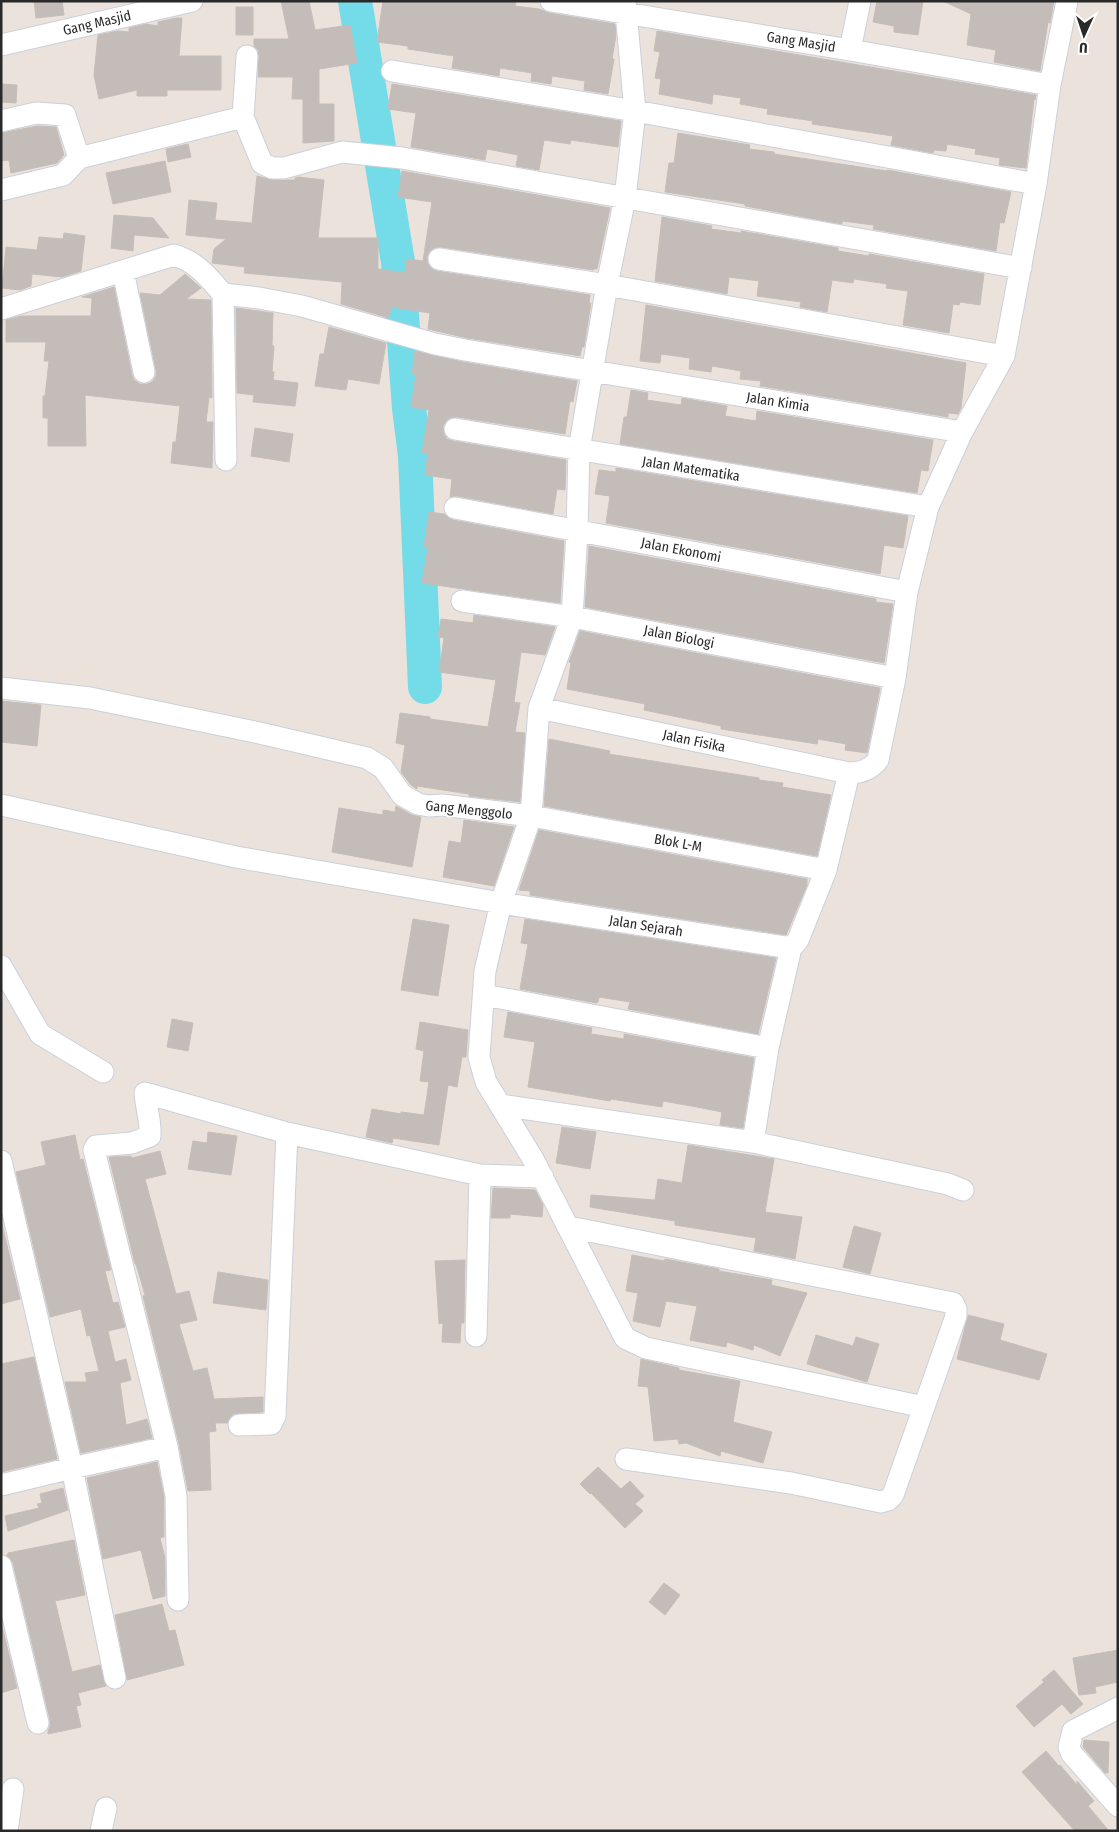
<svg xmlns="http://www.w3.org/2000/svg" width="1119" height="1832" font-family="'Fira Sans Condensed',sans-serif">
<rect width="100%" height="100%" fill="#ebe2dc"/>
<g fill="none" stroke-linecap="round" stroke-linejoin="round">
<!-- river -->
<path stroke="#74dce8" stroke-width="34" d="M355 1 398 262 409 408 415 456 425 687"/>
</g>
<!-- building -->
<path fill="#c3bcb9" stroke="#c6beb6" d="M34 1H62L64 15 36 18Z
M281 1H309L315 30 350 25 357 63 319 69V104H334V141L303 143V99H292L293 77H258L259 56 258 50 254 46V39H289Z
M383 1H507L516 2 515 6 539 9 549 13 615 24 616 35 612 59H614L608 94 584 90 585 81 552 76 551 84 531 81 532 73 500 68 499 76 452 68 454 56 408 49V46L377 42Z
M877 1H923L918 35 894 32V26L873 22Z
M943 1H1054L1050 23 1048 22 1040 71 994 62 996 50 967 45 971 14Z
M236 7H253V35H236Z
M176 18H182L179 56H221V90H167V96H137V90L99 99 94 75 98 35 118 31 129 32V28L146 24 158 26V22Z
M657 31 1036 95 1035 100 1034 99 1026 168 999 165 1000 158 975 154 976 149 947 144 946 151 934 150 933 153 891 145 893 136 812 124 813 121 767 114 768 109 740 104 741 98 713 94 712 104 659 94 661 79 655 78 660 52 654 51Z
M1 84 17 85 16 103 1 102Z
M392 84 621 121 618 147 571 140 570 144 544 140 539 170 516 166 518 155 487 149 485 160 411 147 416 113 388 109Z
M38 126 56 127 64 155 57 163 11 173 9 160 1 161V133Z
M678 133 750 145 749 149 774 152V154L887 171V170L1011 192 1004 223 1000 222 996 251 873 229 874 225 842 221V224L745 206V204L665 192 669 163H674Z
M188 144 191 157 168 162 166 149Z
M165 161 171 192 113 204 106 173Z
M402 171 610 208 597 269H594L593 270 441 247 434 248 430 251 427 257 428 264 432 269 437 271 590 295 589 303H591L584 347H582L580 356 467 338 428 329 430 313 391 307 389 318 341 304 342 282 244 273 245 267 212 263 214 249 226 239 186 235 189 200 217 203 215 220 252 223 257 176 272 180H295V178L298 177 324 180 318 238H378V269L405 273 407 259 423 261 432 202 398 197Z
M114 215 153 218 169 238 134 235 133 251 111 248Z
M662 217 712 226 711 229 741 233V231L838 248V251L869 256V254L984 274 980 305 960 302 959 305 953 304 949 333 903 325 908 291 886 288 887 284 854 279 853 283 832 280 827 312 800 307 801 302 757 296 759 281 729 277 727 294 655 281Z
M64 233 85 236 81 271 62 277 32 274 31 286 20 290 2 288 6 247 37 250 39 237 63 239Z
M185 274 201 288 186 299 211 300 212 398 209 397 206 422H213L212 468 171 463 173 442H176L180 406 85 395 86 446H48V418H43V396H45L49 361H44L46 342H6V320L21 316H91L92 298 82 297 114 287 132 375 134 380 140 384H147L152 382 156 376V370L140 293 160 295Z
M646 305 966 363 961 408 958 414 948 413V417L760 386 761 381 740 379 741 371 712 366 711 372 689 369 690 358 661 354 660 363 640 361Z
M236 308 273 313 272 346H274L272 372H274L273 380 298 383 295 406 253 402 254 395 237 393Z
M329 327 386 343 379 384 348 379 346 390 315 386 320 354H324Z
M415 351 463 362 577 381 573 402 570 401 565 434 457 417 450 418 446 421 443 426 444 434 447 439 453 441 566 460 565 490 557 489 553 514 457 496 450 497 452 479 425 475 428 454 422 453 429 410 411 407 416 374H412Z
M631 390 648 393 647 400 681 405 682 398 727 406 725 416 756 421 757 411 933 440 928 471 921 470 917 493 620 444 624 417H627Z
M255 428 293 434 289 462 251 456Z
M616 468 908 516 903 548 884 545 880 574 606 523 610 496 595 494 599 470 616 472Z
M429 512 444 514 453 520 564 541 560 603 422 583 428 548 424 547Z
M589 546 876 599V602L893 604 884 663 585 607Z
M474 615 555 627 545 655 521 652 514 702 520 703 515 732 525 733 520 802 469 796V794L417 786V789L411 785 401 772 405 745 396 743 400 713 430 717V719L488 727 496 680 439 672 444 638 438 637 441 619 473 623Z
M580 631 880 688 867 753 845 750 846 744 818 739 817 744 721 729V726L644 710 645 704 567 689 571 663 569 662Z
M1 701 41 705 37 746 1 742Z
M549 739 610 751 609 754 759 778V780L783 783 782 787 831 795 817 856 544 806Z
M396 806 412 815 421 817 412 867 332 852 339 808 383 815V810L395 812Z
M464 820 514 827 494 886 443 877 449 841 461 843Z
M539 830 807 879V885L786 935 530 895V891L519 890Z
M413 919 449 925 438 996 401 990Z
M525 919 776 958 758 1034 628 1009 630 1002 599 997 598 1002 596 1003 520 989 528 944 521 943Z
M508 1012 592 1028 591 1034 624 1039V1034L754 1058 743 1128 720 1125 722 1112 697 1107 663 1101 662 1107 611 1099 610 1101 528 1087 535 1042 504 1037Z
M172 1019 193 1023 188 1051 167 1047Z
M420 1022 468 1030 466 1057H462L457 1087 448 1085 439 1145 393 1138 392 1143 366 1137 372 1109 401 1114V1112L424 1115 429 1082 420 1081 424 1051 416 1049Z
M562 1127 596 1132 590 1169 556 1163Z
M208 1132 237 1136 231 1175 188 1169 193 1141 207 1143Z
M75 1135 80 1160 83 1159 111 1270 105 1271 113 1303 118 1302 125 1327 108 1331 115 1362 126 1359 131 1380 120 1383 126 1425 147 1419 152 1438 81 1453 65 1382H87L85 1373 99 1371 90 1335 87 1336 81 1309 50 1317 16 1172 46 1165 41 1142Z
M688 1145 774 1159 765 1212 802 1217 795 1259 754 1251 756 1238 675 1225V1221L590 1207 591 1195 655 1200 658 1179 682 1183Z
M160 1151 166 1174 145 1179 176 1294 189 1291 197 1320 179 1324 193 1371 207 1368 214 1399 263 1397V1412L233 1414 227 1423H215L216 1431 209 1432 211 1490 188 1491 179 1444 143 1296 145 1295 136 1264H135L109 1157 131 1156 132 1158Z
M493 1188 535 1190 543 1205 542 1217 510 1214V1218H491Z
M1 1220 20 1299 1 1304Z
M854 1226 881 1233 870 1274 843 1267Z
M632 1255 664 1261 665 1259 719 1269V1271L772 1280 771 1285 807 1293 780 1356 754 1345 753 1350 727 1342 726 1347 690 1340 697 1306 666 1301 660 1327 633 1321 638 1293 626 1291Z
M465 1260 464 1323H461L460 1343 442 1342 443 1323 439 1324 435 1261Z
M218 1272 268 1280 266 1310 213 1303Z
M968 1315 1004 1324 1000 1340 1047 1354 1039 1380 957 1359Z
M816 1335 853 1346 856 1337 879 1344 867 1382 807 1364Z
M34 1357 57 1459 1 1472V1364Z
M641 1359 679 1368V1370L740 1381 733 1422 772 1432 763 1463 721 1451 720 1456 686 1443 679 1444 678 1439 654 1441 648 1387 638 1386Z
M157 1462 164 1497V1537L160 1538 165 1558V1596L153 1599 141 1550 103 1559 87 1478Z
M598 1467 621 1489 630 1481 644 1496 635 1504 643 1511 625 1528 591 1493 590 1494 580 1484Z
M63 1488 68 1510 8 1531 5 1516 39 1508 37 1504 42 1503 40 1494Z
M74 1540 85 1595 55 1601 72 1672 100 1665 106 1686 78 1693 81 1705 76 1706 81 1727 48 1734V1731L50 1726V1720L13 1563 10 1558 6 1555H8V1553Z
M664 1583 680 1595 665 1615 649 1602Z
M162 1604 169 1631 175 1630 184 1665 127 1680 115 1615Z
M1 1622 17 1688 1 1693Z
M1118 1650V1682L1095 1687 1096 1693 1079 1695 1073 1658Z
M1054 1670 1083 1704 1071 1714 1062 1704 1034 1727 1016 1706 1044 1682 1042 1680Z
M1084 1740 1109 1742 1108 1773H1105L1083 1747Z
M1046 1751 1059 1766 1060 1765 1077 1785V1781L1094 1801 1088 1806 1109 1831H1075L1022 1772Z"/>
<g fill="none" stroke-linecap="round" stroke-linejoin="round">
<!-- street casing -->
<g stroke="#cad0da" stroke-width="23">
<path id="street" d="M551 1 850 50 1050 85
M1 45 192 1
M850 50 860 1
M247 56 243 117 262 163 272 168H284L342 152 402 158 1021 268
M392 71 635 111 1036 184
M1 121 36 113 65 115 79 158 243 117
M1 190 63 175 79 158
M439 259 607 285 1004 356
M123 271 144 372
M223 294 226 460
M1 309 174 255C197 262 208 277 223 294L259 298 302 306 435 344 465 350 962 432
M455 429 928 507
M455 508 907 592
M462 601 572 617 895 678
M1 688 90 698 255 732 367 758 383 768 402 795 418 804 429 806 442 805 531 816 826 870
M539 708 849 773
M1 805 236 857 501 903 791 948
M1 966 40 1034 103 1072
M484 995 768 1048
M500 1105 753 1142 948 1184 963 1190
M753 1142 768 1048 791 948 798 940 826 870 849 773C861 773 870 770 878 760L895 678 907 592 928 507 962 432 1004 356 1036 184 1050 85 1067 1
M1 1161 72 1468 115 1678
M569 1227 953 1303 956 1309V1316L924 1407 646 1348 625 1338 533 1159 486 1082 479 1057 485 971 501 903 531 816 539 708 572 617 577 531 579 450 607 285 625 198 635 111 625 1
M476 1336 480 1175
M239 1425 271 1424 275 1416 287 1133
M167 1447 94 1150 96 1146 132 1143 150 1136C151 1121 146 1108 145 1093L287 1133 480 1175 543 1177
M626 1459 791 1483 881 1502 888 1500 893 1495 924 1407
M1 1485 72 1468 167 1447 176 1496 178 1600
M1 1566 38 1723
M1118 1708 1073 1731 1069 1747 1072 1754 1118 1806
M7 1831 13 1789
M101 1831 106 1808"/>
</g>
<!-- street -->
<use href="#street" stroke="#fff" stroke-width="21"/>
</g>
<g text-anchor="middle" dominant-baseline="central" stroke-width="4" stroke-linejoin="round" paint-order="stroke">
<!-- street labels -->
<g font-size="14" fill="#292929" stroke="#fff">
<text transform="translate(97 23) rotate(-13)">Gang Masjid</text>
<text transform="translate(801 42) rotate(9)">Gang Masjid</text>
<text transform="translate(778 402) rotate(9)">Jalan Kimia</text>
<text transform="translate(691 469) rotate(9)">Jalan Matematika</text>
<text transform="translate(681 550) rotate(11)">Jalan Ekonomi</text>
<text transform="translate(679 637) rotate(11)">Jalan Biologi</text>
<text transform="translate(694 741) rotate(12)">Jalan Fisika</text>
<text transform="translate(469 810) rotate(6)">Gang Menggolo</text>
<text transform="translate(678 843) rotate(10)">Blok L-M</text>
<text transform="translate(646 926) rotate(9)">Jalan Sejarah</text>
</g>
</g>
<!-- border -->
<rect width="1119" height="1832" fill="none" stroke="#292929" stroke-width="5"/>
<!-- north arrow -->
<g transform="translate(1084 35) rotate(183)" stroke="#ffffff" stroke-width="4" paint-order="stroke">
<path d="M0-4L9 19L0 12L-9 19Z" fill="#292929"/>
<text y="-8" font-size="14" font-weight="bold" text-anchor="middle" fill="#292929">U</text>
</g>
</svg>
